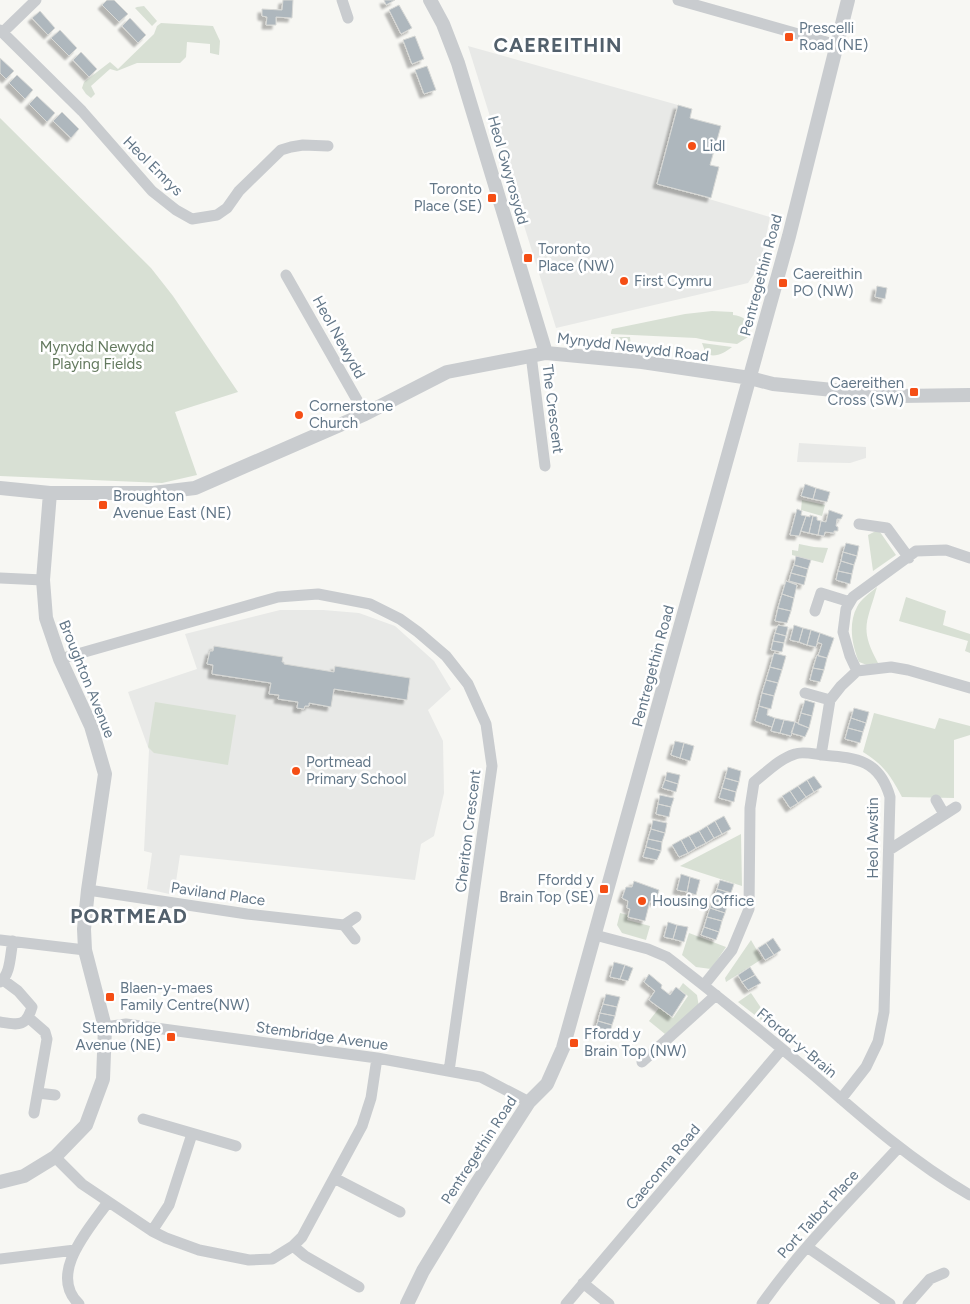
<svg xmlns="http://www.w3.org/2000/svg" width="970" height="1304" font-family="Figtree,sans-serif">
<defs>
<filter id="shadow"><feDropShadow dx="-4" dy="4" stdDeviation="1" flood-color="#0004"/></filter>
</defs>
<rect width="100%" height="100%" fill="#f7f7f3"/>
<!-- built -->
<path fill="#e8e9e7" d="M468 46 678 105 658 184 770 217 760 265 748 283 556 328Z
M799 443 866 447V458L850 463 797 462Z
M280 610H323L359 613 395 626 434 661 451 689 428 710 443 741 444 793 434 836 421 844 415 880 180 855 174 895 147 889 152 853 144 851 149 750 128 692 197 669 185 634Z"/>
<!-- green -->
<path fill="#d8e0d4" d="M144 6 157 21 152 26 135 8 137 7Z
M161 23 213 26 220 41 219 55 210 53V44L187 42 186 57 180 63H137L117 71 110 69 91 86 95 94 91 98 86 94 82 88 84 82 110 62 118 69 154 34 157 26Z
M0 118 151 268 173 296 238 392 175 412 197 475 162 483 0 476Z
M712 311 733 312V315C746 316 752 324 748 337L737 344 710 341 696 338 611 334V332L612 329 685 314Z
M613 337H630L631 346 618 344Z
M702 343 732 347C724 353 716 358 706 354Z
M802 500 825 505 822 516 801 510Z
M874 532H880L896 555 873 571 868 535Z
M799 544 814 547 828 548 823 563 792 555V550L798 551Z
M877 587C867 623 859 628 878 663L867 665 859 662C852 645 848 624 857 607 861 599 870 593 877 587Z
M906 597 946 611 943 625 970 634V653L965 651 968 641 899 621Z
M155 702 236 715 228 765 154 753 148 747Z
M874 713 935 729 939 718 970 726V735L954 740V798L902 797C891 776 883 764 863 752Z
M741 834 742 886 680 866Z
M620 913 628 915 627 920 650 926 646 940 622 933 617 925Z
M689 933 726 947 711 969 696 967 682 955Z
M751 940 762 959 726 982 725 978Z
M683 983 697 995 699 1007 665 1034 649 1021 659 1008 673 1018 688 996 679 989Z
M751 993 772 1024 769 1026 738 1002Z"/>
<!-- building -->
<path fill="#aeb7bd" stroke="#d8d9d6" filter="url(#shadow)" d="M107 0H114L128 14 119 22 102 5Z
M283 0H293L292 18 276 17V25H266L267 17 262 16V9L282 10Z
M384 0H395L386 5Z
M399 5 412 28 401 34 389 10Z
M40 11 55 28 48 35 32 18Z
M130 18 146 35 138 43 122 26Z
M60 30 77 48 69 56 51 38Z
M415 36 424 59 412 64 403 40Z
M81 52 97 69 89 77 73 60Z
M0 58 14 71 6 79 0 73Z
M427 66 436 90 424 94 415 70Z
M17 75 33 90 25 99 9 83Z
M37 96 55 113 47 122 29 104Z
M678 105 692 109 690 118 721 126 710 165 719 167 711 198 657 184Z
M62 112 79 129 71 138 53 121Z
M877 286 887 288 885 299 875 297Z
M805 484 816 488 813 499 801 496Z
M816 488 830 492 827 502 813 499Z
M797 509 802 511 801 515 806 516 799 536 790 535Z
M829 510 843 515 841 519H837L836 526 838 527V531H834V533L825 532 824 536 818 535 821 521 826 522Z
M810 515 813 516 809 533 801 531 806 516 810 517Z
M813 516 817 517V520L821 521 818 535 809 533Z
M846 543 859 546 857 556 843 552Z
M843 552 857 556 854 565 841 561Z
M796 556 811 560 808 569 794 565Z
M841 561 854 565 852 574 838 571Z
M794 565 808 569 806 577 791 573Z
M838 571 852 574 850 584 836 580Z
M791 573 806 577 804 585 789 581Z
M786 581 797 585 794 598 782 594Z
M782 594 794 598 791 611 778 608Z
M778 608 791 611 787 623 775 621Z
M778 625 788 627 786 636 775 633Z
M794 625 803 628 799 642 790 640Z
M803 628 811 630 807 645 799 642Z
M811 630 820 633 816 647 807 645Z
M775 633 786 636 784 643 773 641Z
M820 633 834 638 827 658 818 656 822 644 817 642Z
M773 641 784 643 782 652 771 650Z
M214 646 283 657 282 662H284V664L334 672 335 666 410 678 407 700 334 689 331 707 309 703V706H305L304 709 297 708 298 702 278 699 279 695 269 694 271 683 212 674 213 665 207 664 210 651H213Z
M774 653 786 656 782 670 770 667Z
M817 655 827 658 824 670 813 668Z
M770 667 782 670 778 683 766 680Z
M813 668 824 670 820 682 810 680Z
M766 680 778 683 774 696 762 693Z
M762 693 774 696 771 709 759 706Z
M805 700 815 703 812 716 801 713Z
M759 706 768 709 767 715 775 718 772 727 755 721Z
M854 708 869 712 866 723 851 718Z
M801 713 812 716 809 728 798 724Z
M775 718 784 720 780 733 771 731Z
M851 718 866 723 863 732 848 728Z
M784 720 795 722 791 736 780 733Z
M795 722 809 728 805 737 791 733Z
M848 728 863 732 860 743 845 739Z
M675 741 684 743 680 758 671 755Z
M684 743 694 746 690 761 680 758Z
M728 767 741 771 739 782 725 778Z
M667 772 680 775 678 784 665 780Z
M814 776 822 787 814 792 807 780Z
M725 778 739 782 736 792 722 788Z
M665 780 678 784 676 792 662 788Z
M807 780 814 792 806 797 798 786Z
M798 786 806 797 798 803 790 791Z
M722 788 736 792 734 802 719 798Z
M790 791 798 803 790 808 782 796Z
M660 795 674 798 671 807 658 804Z
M658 804 671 807 669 817 656 814Z
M724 816 731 829 722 834 715 821Z
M653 820 667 823 665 833 651 829Z
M715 821 722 834 714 838 707 826Z
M707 826 714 838 706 843 699 831Z
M651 829 665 833 662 842 648 839Z
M699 831 706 843 696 848 689 836Z
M689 836 696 848 688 853 681 840Z
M648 839 662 842 661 851 646 847Z
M681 840 688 853 679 857 672 845Z
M646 847 661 851 657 860 643 857Z
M681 874 690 877 687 892 677 890Z
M690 877 700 880 696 895 687 892Z
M720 880 734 884 731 893 717 889Z
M634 881 659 890 656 902 650 901 645 921 628 917 630 909 627 908 628 901 622 898 626 887H632Z
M717 889 731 893 728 903 714 898Z
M714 898 728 903 725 913 710 908Z
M710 908 725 913 722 921 707 917Z
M707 917 722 921 719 932 704 927Z
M668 922 677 925 673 939 664 937Z
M677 925 688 927 684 942 673 939Z
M704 927 719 932 716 940 701 935Z
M773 938 781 950 774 955 766 943Z
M766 943 774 955 765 960 758 948Z
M614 962 625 965 620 979 610 977Z
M625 965 633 968 628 981 620 979Z
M750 967 755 975 742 982 738 975Z
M649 974 662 985 661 988 670 995 676 987 686 995 672 1017 649 1000 655 991 644 982Z
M755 975 761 983 748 990 742 982Z
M606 994 620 997 617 1007 603 1004Z
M603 1004 617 1007 615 1016 600 1013Z
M600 1013 615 1016 612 1025 598 1021Z
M598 1021 612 1025 610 1034 595 1030Z"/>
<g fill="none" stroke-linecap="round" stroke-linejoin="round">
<!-- minor -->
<path stroke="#c9cccf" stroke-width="11" d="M342 0 348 18
M678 0 837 45
M0 30 82 111 152 191 176 210 192 219 217 215 227 208 239 191 281 150 291 147 303 145 328 146
M3 32 36 0
M286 275 365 414
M531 355 545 466
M859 524 887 528 909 558
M0 578 43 580
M815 611 821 593 850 602
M60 659 278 597 318 594 370 604 400 619 418 632 446 656 468 684 486 724 492 766 449 1071
M857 671 850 656 843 632 846 609 853 597 916 551 946 550 970 558
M805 693 830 700
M821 755 830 700 841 686 857 671 891 667 908 670 970 688
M936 800 944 814
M889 850 956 807
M88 890 247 914 344 925 356 917
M344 925 355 939
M595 935 648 949 667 957C718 996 767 1036 816 1077 864 1119 914 1163 970 1195
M0 940 85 950
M0 982C11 974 10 954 13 941
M704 985 732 950 749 909 750 808 754 782C767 772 779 759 795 754 802 751 814 754 822 755 856 758 879 759 890 797L884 1012 878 1042 866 1067 841 1099
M29 1018 45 1032 47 1039 34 1113
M0 1022C19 1025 26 1027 32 1007L18 991 3 980
M105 1027 126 1024 377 1058 481 1077 529 1102
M642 1062 716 995
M38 1093 55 1095
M143 1119 236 1146
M55 1157 82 1184 152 1231 166 1238 199 1250 249 1260 272 1259 293 1246 302 1237 362 1126 371 1098 377 1058
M334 1178 400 1212
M152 1231 169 1205 192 1134
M293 1246 305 1256 359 1287
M807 1247 890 1304
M0 1259 75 1250
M583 1283 609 1304
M79 1304C47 1274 90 1228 108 1202
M566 1304 782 1049
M762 1304C802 1247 852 1198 899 1147
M908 1304 930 1279 944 1273"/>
<!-- tertiary -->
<path stroke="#c9cccf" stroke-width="14" d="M430 0 443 24 458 63 546 353
M0 488 50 493H153L195 488 365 414 447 372 546 353 642 362 750 378 773 384 873 394 900 396 970 395
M0 1182 24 1176 55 1157 86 1125 103 1079 105 1027 85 950 84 929 88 890 105 774 91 726 60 659 46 618 43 580 50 493
M407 1304 423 1271 473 1189 529 1102 547 1084 563 1048 789 236 848 0"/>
</g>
<!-- markers -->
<g fill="#f54e15" stroke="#fff" stroke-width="2">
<rect x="784" y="32" width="10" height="10" rx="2.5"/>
<circle cx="692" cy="146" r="5"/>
<rect x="487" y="193" width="10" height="10" rx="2.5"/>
<rect x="523" y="253" width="10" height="10" rx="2.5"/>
<circle cx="624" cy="281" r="5"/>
<rect x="778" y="278" width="10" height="10" rx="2.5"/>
<rect x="909" y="387" width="10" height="10" rx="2.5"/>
<circle cx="299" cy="415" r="5"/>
<rect x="98" y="500" width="10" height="10" rx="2.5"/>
<circle cx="296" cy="771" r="5"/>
<rect x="599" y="884" width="10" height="10" rx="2.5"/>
<circle cx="642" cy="901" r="5"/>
<rect x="105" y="992" width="10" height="10" rx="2.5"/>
<rect x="166" y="1032" width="10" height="10" rx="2.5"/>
<rect x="569" y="1038" width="10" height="10" rx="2.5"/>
</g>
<g text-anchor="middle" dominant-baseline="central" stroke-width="5" stroke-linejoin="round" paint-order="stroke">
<!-- poi labels -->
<g font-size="15" fill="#637788" stroke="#fff" text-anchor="start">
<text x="799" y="28">Prescelli<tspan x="799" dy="17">Road (NE)</tspan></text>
<text x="702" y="146">Lidl</text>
<text x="482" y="189" text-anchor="end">Toronto<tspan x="482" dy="17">Place (SE)</tspan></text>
<text x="538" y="249">Toronto<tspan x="538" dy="17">Place (NW)</tspan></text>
<text x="793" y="274">Caereithin<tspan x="793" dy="17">PO (NW)</tspan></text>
<text x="634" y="281">First Cymru</text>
<text x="904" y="383" text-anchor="end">Caereithen<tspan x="904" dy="17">Cross (SW)</tspan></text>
<text x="309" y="406">Cornerstone<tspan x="309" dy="17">Church</tspan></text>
<text x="113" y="496">Broughton<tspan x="113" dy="17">Avenue East (NE)</tspan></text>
<text x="306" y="762">Portmead<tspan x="306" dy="17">Primary School</tspan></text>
<text x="594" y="880" text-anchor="end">Ffordd y<tspan x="594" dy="17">Brain Top (SE)</tspan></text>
<text x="652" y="901">Housing Office</text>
<text x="120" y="988">Blaen-y-maes<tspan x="120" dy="17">Family Centre(NW)</tspan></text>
<text x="161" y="1028" text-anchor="end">Stembridge<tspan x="161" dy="17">Avenue (NE)</tspan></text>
<text x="584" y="1034">Ffordd y<tspan x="584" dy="17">Brain Top (NW)</tspan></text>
</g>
<!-- street labels -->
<g font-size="15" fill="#637788" stroke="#fff">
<text transform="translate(153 166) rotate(45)">Heol Emrys</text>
<text transform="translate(508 170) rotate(74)">Heol Gwyrosydd</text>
<text transform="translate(761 275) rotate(-75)">Pentregethin Road</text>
<text transform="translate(339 337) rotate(61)">Heol Newydd</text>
<text transform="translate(633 347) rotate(7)">Mynydd Newydd Road</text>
<text transform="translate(553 409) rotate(83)">The Crescent</text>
<text transform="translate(653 666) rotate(-75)">Pentregethin Road</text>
<text transform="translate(87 679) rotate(68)">Broughton Avenue</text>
<text transform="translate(468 831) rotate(-83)">Cheriton Crescent</text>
<text transform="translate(873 838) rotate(-90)">Heol Awstin</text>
<text transform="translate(218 894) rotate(8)">Paviland Place</text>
<text transform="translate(322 1036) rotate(8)">Stembridge Avenue</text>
<text transform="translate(797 1043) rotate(40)">Ffordd-y-Brain</text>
<text transform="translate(479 1150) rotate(-57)">Pentregethin Road</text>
<text transform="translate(663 1167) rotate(-50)">Caeconna Road</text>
<text transform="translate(818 1214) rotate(-48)">Port Talbot Place</text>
</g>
<!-- park labels -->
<g font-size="15" fill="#63795e" stroke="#fff">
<text x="97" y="347">Mynydd Newydd<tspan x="97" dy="17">Playing Fields</tspan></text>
</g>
<!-- district labels -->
<g font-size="20" font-weight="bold" letter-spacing="1" fill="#52606c" stroke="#fff">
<text x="558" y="45">CAEREITHIN</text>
<text x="129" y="916">PORTMEAD</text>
</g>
</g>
</svg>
